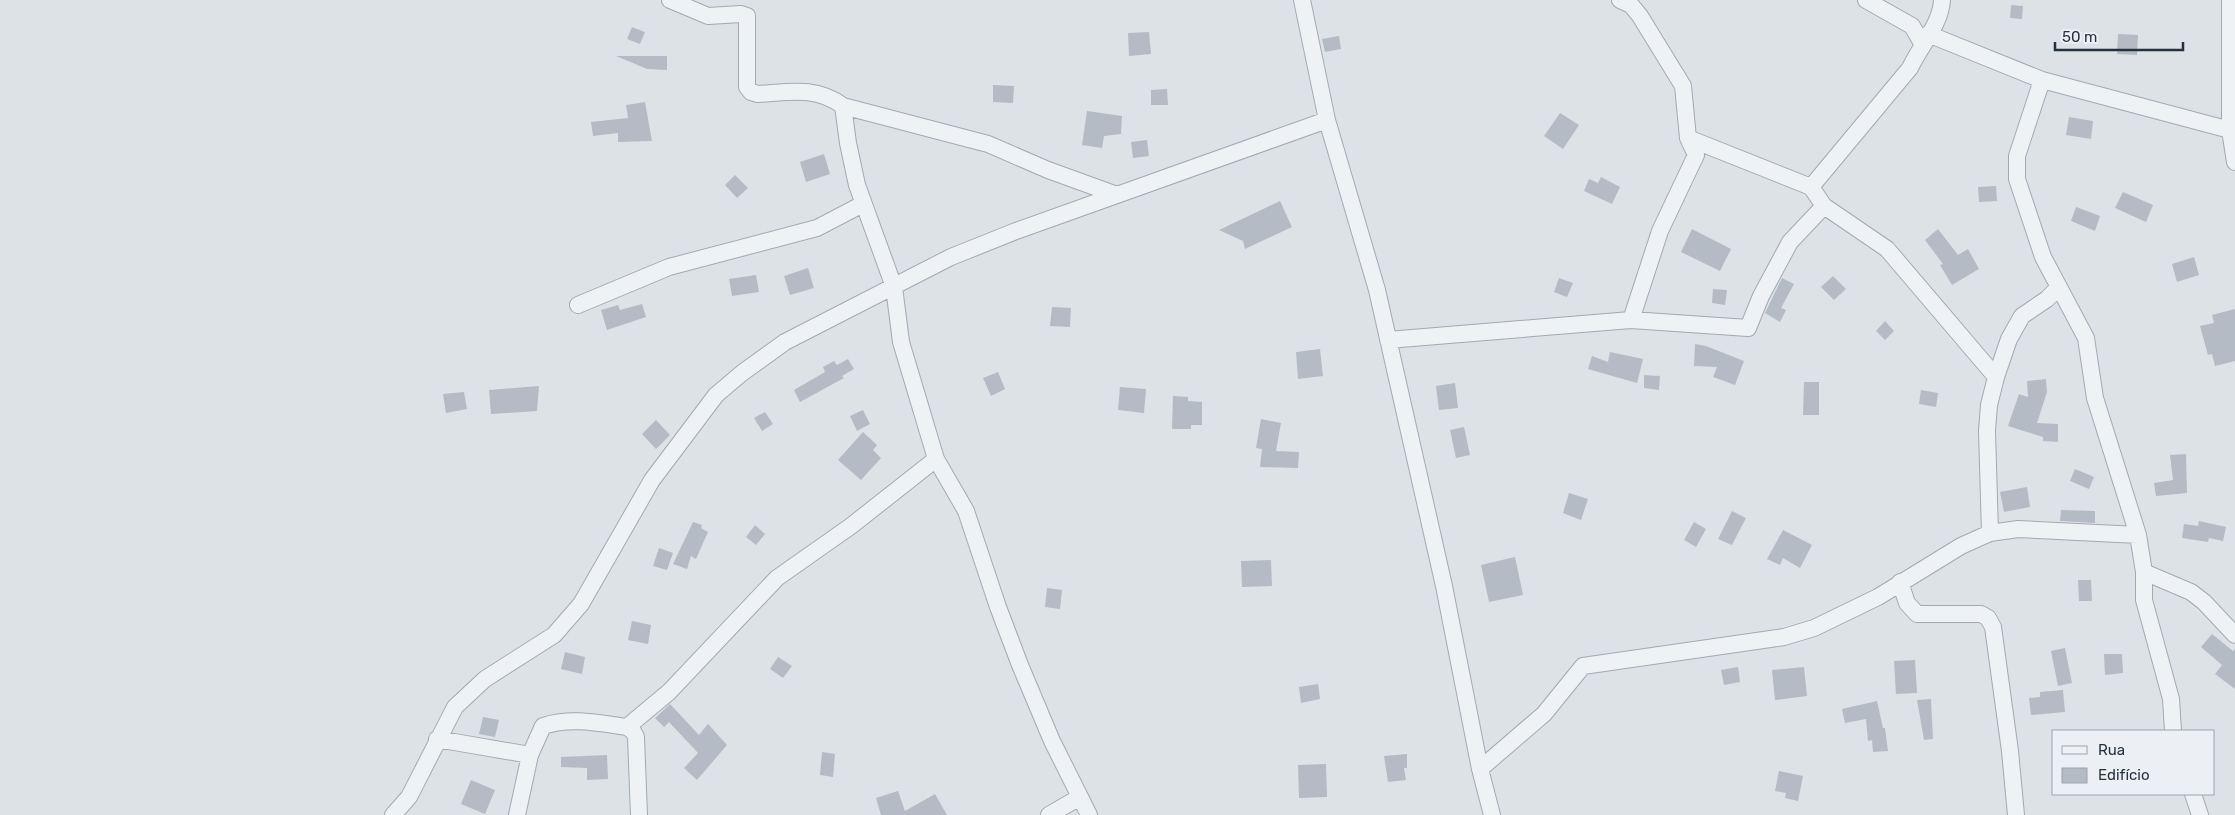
<svg xmlns="http://www.w3.org/2000/svg" width="2235" height="815" font-family="Rubik,sans-serif">
<rect width="100%" height="100%" fill="#dde2e7"/>
<!-- building -->
<path fill="#b4bbc4" d="M2011 5 2023 6 2022 19 2010 18Z
M632 27 645 32 640 44 627 39Z
M1149 32 1151 54 1129 56 1128 33Z
M2118 34 2138 35 2137 55 2117 54Z
M1339 36 1341 49 1325 52 1322 39Z
M616 56H667V70L647 69Z
M993 85 1014 86 1013 103 993 102Z
M1167 89 1168 105H1151V90Z
M645 102 652 141 618 142V133L593 136 591 122 628 118 626 105Z
M1087 111 1122 116 1121 134 1104 136 1102 148 1082 145Z
M1560 113 1579 125 1563 149 1544 136Z
M2069 117 2093 121 2091 139 2066 135Z
M1147 140 1149 156 1133 158 1131 142Z
M824 154 830 174 806 182 800 162Z
M735 175 748 188 737 198 725 185Z
M1601 177 1620 187 1612 204 1584 191 1589 179 1598 183Z
M1996 186 1997 201 1979 202 1978 187Z
M2123 192 2153 205 2146 222 2115 208Z
M1280 201 1292 227 1245 249 1243 241 1219 230Z
M2076 207 2100 216 2095 231 2071 221Z
M1692 229 1731 249 1720 271 1681 252Z
M1938 229 1958 255 1968 249 1979 269 1952 285 1940 265 1943 264 1925 240Z
M2194 257 2199 275 2177 282 2172 264Z
M808 268 814 288 790 295 784 276Z
M756 275 759 292 732 296 729 279Z
M1833 276 1846 289 1834 300 1821 287Z
M1559 278 1573 283 1567 297 1554 292Z
M1782 278 1794 284 1781 308 1786 310 1780 322 1765 313Z
M1713 289 1727 290 1725 305 1712 303Z
M642 304 646 317 607 330 601 310 618 305 620 310Z
M1052 307 1071 308 1070 327 1050 326Z
M2235 309V361L2215 366 2212 354 2208 355 2200 326 2214 323 2212 315Z
M1885 321 1894 331 1885 340 1876 331Z
M1695 344 1706 346 1744 361 1735 385 1713 377 1717 367 1694 366Z
M1320 349 1323 376 1298 379 1296 352Z
M1610 352 1643 359 1637 383 1588 369 1592 356 1608 362Z
M848 359 854 369 842 376 844 378 800 402 794 390 825 372 823 367 834 361 837 365Z
M998 372 1005 389 991 396 983 378Z
M1644 375 1660 376 1659 390 1644 388Z
M2046 379 2047 392 2037 423 2058 424V442L2043 441V437L2008 426 2019 394 2028 397 2027 381Z
M1804 382H1819V415H1803Z
M1455 383 1458 408 1439 410 1436 386Z
M539 386 537 411 491 414 489 390Z
M1120 387 1146 389 1144 413 1118 410Z
M1921 390 1938 393 1936 407 1919 404Z
M464 392 467 409 446 413 443 394Z
M1173 396 1188 397V401L1202 402V425H1191V429H1172Z
M863 410 870 424 857 431 850 416Z
M765 412 773 424 762 431 754 418Z
M1261 419 1281 423 1276 451 1299 452 1298 468 1260 467 1262 449 1256 448Z
M656 420 670 435 656 449 642 434Z
M1464 427 1470 455 1456 458 1450 430Z
M863 432 877 445 873 450 881 458 861 480 838 460Z
M2186 454 2187 493 2156 496 2154 483 2173 480 2170 455Z
M2075 469 2094 477 2089 489 2070 481Z
M2027 487 2030 507 2004 512 2000 492Z
M1569 493 1588 499 1581 520 1563 513Z
M2061 510 2095 511V523L2060 521Z
M1732 511 1746 518 1732 545 1718 539Z
M2199 521 2226 527 2223 541 2209 538 2208 542 2182 538 2184 524 2198 526Z
M693 522 702 525 701 528 708 532 696 559 691 556 687 569 673 564Z
M1694 522 1706 529 1696 547 1684 540Z
M755 525 765 534 756 545 746 537Z
M1783 530 1812 545 1800 568 1783 558 1780 565 1767 559Z
M659 548 673 553 667 570 653 566Z
M1515 557 1523 595 1489 602 1481 565Z
M1271 560 1272 586 1242 587 1241 561Z
M2078 580H2091L2092 601H2079Z
M1047 588 1062 590 1060 609 1045 607Z
M632 621 651 625 648 644 628 640Z
M2212 634 2233 651 2235 649V689L2215 674 2222 665 2201 647Z
M2065 648 2072 683 2058 686 2051 651Z
M565 652 585 657 582 674 561 669Z
M2104 654H2122L2123 673 2105 675Z
M778 657 792 666 783 678 770 669Z
M1915 660 1917 693 1896 694 1894 661Z
M1738 667 1740 682 1724 685 1721 670Z
M1804 667 1807 696 1775 700 1772 670Z
M1318 684 1320 699 1301 703 1299 687Z
M2063 690 2065 712 2031 715 2029 698 2040 697V692Z
M1931 699 1933 739 1924 740 1917 700Z
M1877 701 1883 728H1885L1888 751 1873 752 1872 740 1868 741 1866 719 1845 723 1842 709Z
M670 704 699 735 708 724 727 745 697 780 684 768 698 753 669 722 664 727 655 718Z
M483 717 499 720 495 737 479 734Z
M822 752 835 754 833 777 820 775Z
M1407 754V768H1404L1406 780 1388 782 1384 756Z
M607 755 608 779 587 780V768L561 767V757Z
M1326 764 1327 797 1299 798 1298 765Z
M1779 771 1803 776 1798 801 1785 798 1786 793 1775 791Z
M471 780 495 790 485 814 461 804Z
M898 791 905 811 935 794 947 815H881L876 798Z"/>
<g fill="none" stroke-linecap="round" stroke-linejoin="round">
<!-- minor casing -->
<g stroke="#a2a9b1" stroke-width="18">
<path id="minor" d="M670 0 708 16 741 14 747 16V87L751 92 758 94C790 92 816 86 843 106L988 144 1048 170 1117 195
M1302 0 1327 120 1377 290 1444 586 1480 769 1492 815
M1620 0 1631 5 1640 16 1683 86 1688 138 1696 155 1660 231 1631 320
M1866 0 1912 26 1923 45
M2230 0V130L2235 162
M1928 34 2042 80 2230 130
M2042 80 2017 156V179L2043 257 2086 338 2095 398 2138 535 2144 572V600L2171 699 2173 731
M843 106 848 143 857 185 894 287 901 342 936 459 966 511 998 607 1020 665 1052 741 1089 815
M1688 138 1811 187 1824 206 1887 249 1996 377
M1811 187 1910 68C1920 46 1941 24 1942 0
M578 305 669 267 817 228 863 204
M1388 340 1631 320 1748 328 1761 296 1790 242 1824 206
M1990 533 1987 431 1989 405 1996 377 2009 339 2022 316 2047 299 2059 287
M2144 572 2191 592 2204 602 2235 635
M1900 582 1907 603 1917 614H1981L1988 618 1993 627 2010 751 2016 815
M627 727 669 692 777 578 851 526 936 459
M437 739 530 755 543 726C571 717 598 723 627 727L633 731 636 737 639 815
M1480 769 1544 714 1583 666 1784 637 1814 628 1878 597 1961 546 1990 533 2018 529 2138 535
M2193 794 2200 815
M393 815 409 797 455 707 485 679 554 635 581 604 652 480 716 395 742 373 785 342 951 257 1016 231 1327 120
M517 815 530 755
M1049 815 1080 797"/>
</g>
<!-- minor -->
<use href="#minor" stroke="#eff2f5" stroke-width="16"/>
</g>
<!-- legend -->
<rect x="2052" y="730" width="162" height="65" fill="#ecf0f5" stroke="#9da4ac"/>
<rect x="2062" y="746" width="25" height="8" fill="#eff2f5" stroke="#9da4ac"/>
<text x="2098" y="755" font-size="15" fill="#26313e">Rua</text>
<rect x="2062" y="768" width="25" height="15" fill="#b4bbc4" stroke="#9da4ac"/>
<text x="2098" y="780" font-size="15" fill="#26313e">Edifício</text>
<!-- scale -->
<path d="M2055 42v8h128v-8" fill="none" stroke="#26313e" stroke-width="2.5"/>
<text x="2062" y="42" font-size="15" fill="#26313e" stroke="#ecf0f5" stroke-width="4" paint-order="stroke">50 m</text>
</svg>
